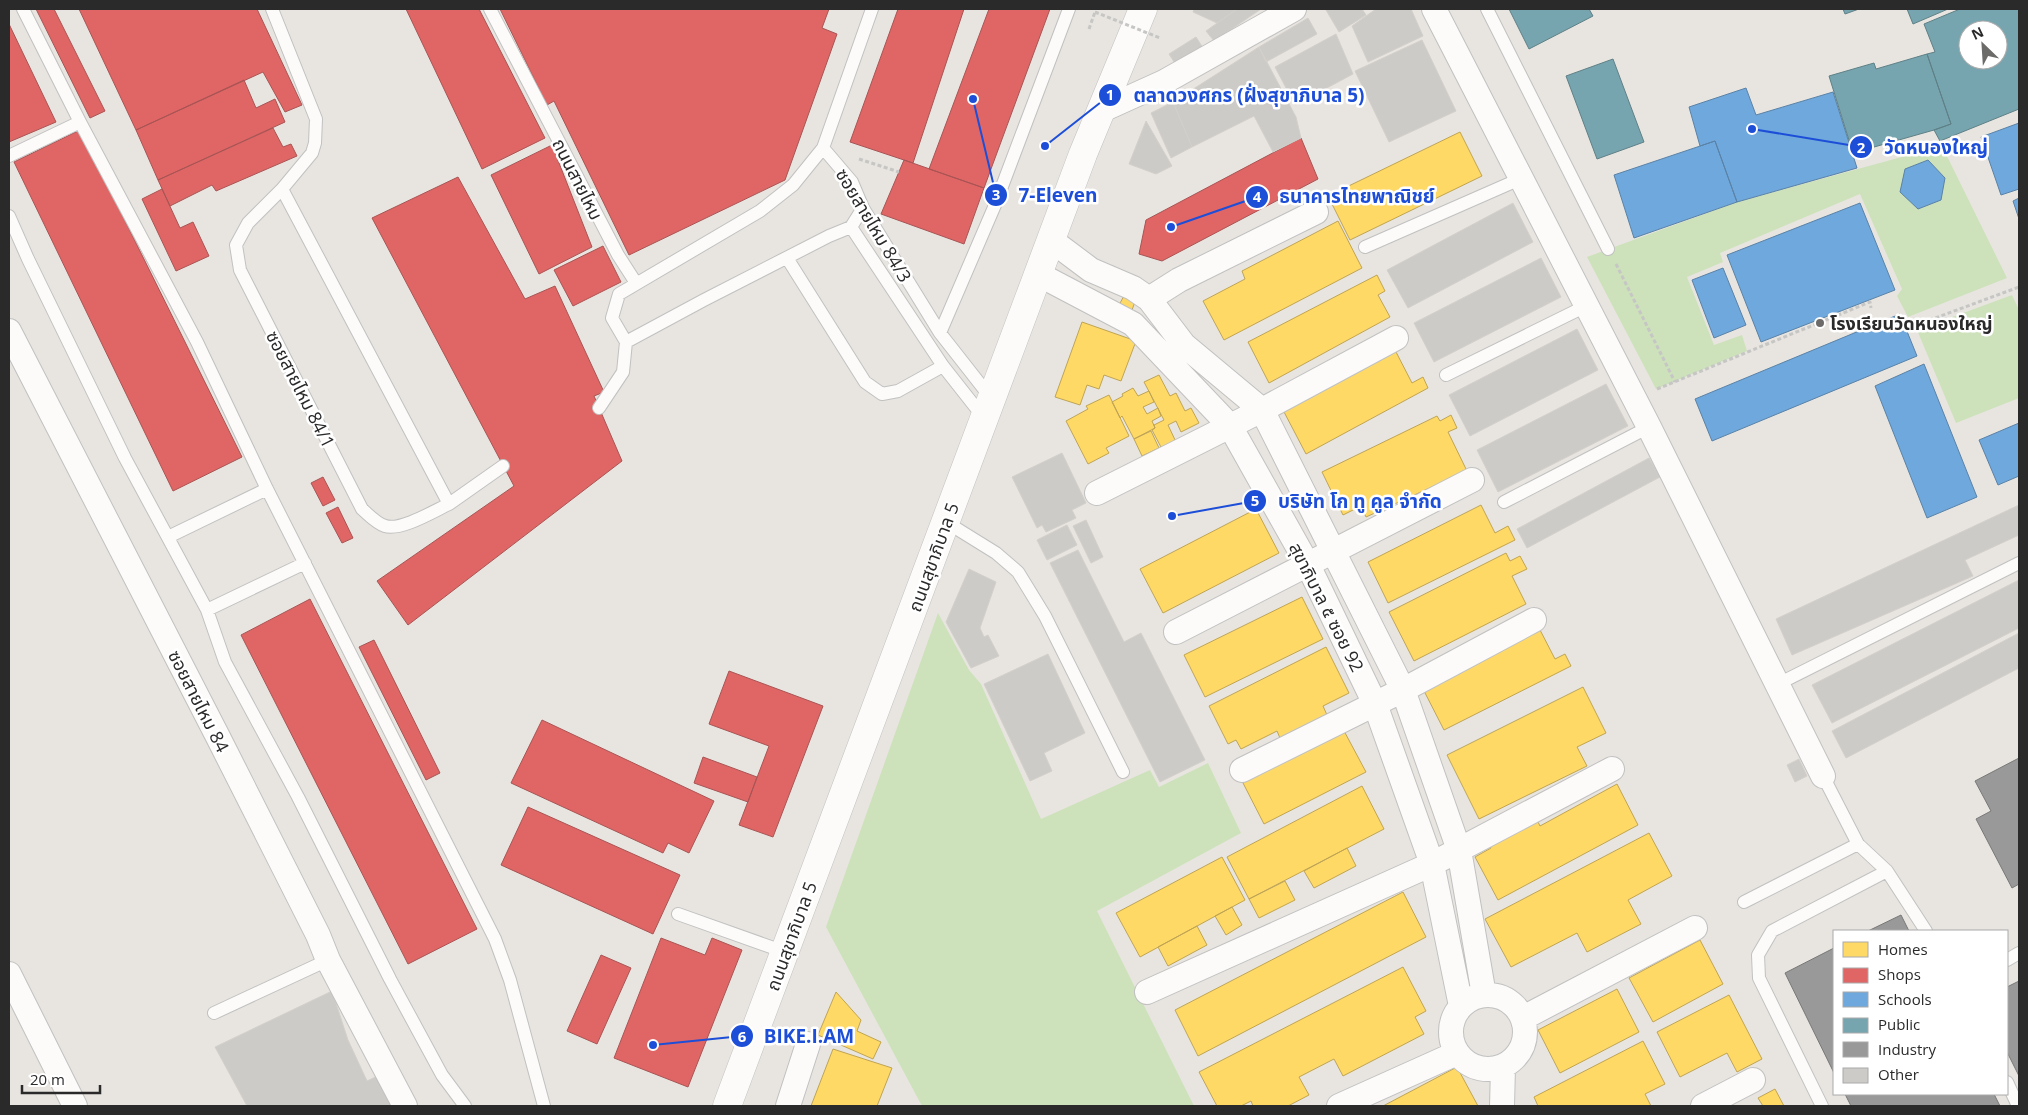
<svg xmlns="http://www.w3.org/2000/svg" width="2028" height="1115" font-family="'Open Sans','Noto Sans Thai',sans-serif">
<rect width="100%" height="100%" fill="#e8e5e0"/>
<!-- green -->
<path fill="#cde2bb" d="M1942 146 2007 278 1908 317 1897 296 1902 289 1860 194 1720 253 1723 262 1687 277 1714 345 1742 335 1747 351 1656 389 1587 257 1737 202Z
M2012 295 2019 310V398L1956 423 1917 330Z
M938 613 969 670 981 684 1041 819 1150 770 1159 787 1208 763 1241 833 1097 911 1194 1106H922L826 927Z"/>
<!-- homes -->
<path fill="#ffd966" stroke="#bfa454" d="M1460 132 1482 176 1350 240 1328 196Z
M1338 221 1362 268 1224 340 1203 301 1245 279 1242 271Z
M1377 275 1385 291 1378 295 1390 317 1269 383 1248 342Z
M1125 294 1136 299 1132 310 1119 305Z
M1082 322 1136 341 1121 381 1104 375 1099 389 1087 385 1080 405 1055 397Z
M1395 350 1412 383 1423 377 1428 388 1306 454 1283 410Z
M1159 375 1170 396 1176 393 1185 411 1191 408 1199 423 1181 432 1176 421 1168 425 1176 442 1162 449 1152 430 1155 428 1154 425 1164 420 1144 382Z
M1133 388 1138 396 1149 391 1154 402 1143 407 1147 414 1158 408 1161 416 1152 421 1155 428 1134 439 1122 416 1120 418 1112 402 1123 396 1122 394Z
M1109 395 1129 436 1106 448 1109 453 1088 464 1066 421 1088 409 1086 406Z
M1451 415 1457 428 1448 432 1467 471 1366 517 1361 506 1343 515 1322 472 1437 416 1440 421Z
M1151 431 1159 448 1142 456 1134 439Z
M1481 505 1495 533 1508 526 1515 540 1388 603 1368 562Z
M1256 509 1279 553 1163 613 1140 569Z
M1506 553 1510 561 1520 556 1527 569 1512 576 1526 604 1414 661 1389 612Z
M1302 597 1323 639 1205 697 1184 655Z
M1539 628 1555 659 1565 654 1571 666 1444 730 1422 687Z
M1326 647 1349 693 1323 706 1327 715 1280 738 1277 731 1241 749 1236 740 1228 744 1209 706Z
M1583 687 1606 733 1577 747 1587 766 1479 819 1447 755Z
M1343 729 1366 772 1264 824 1242 781Z
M1617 784 1638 825 1498 900 1475 857 1491 848 1485 838 1533 812 1540 826Z
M1362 786 1384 829 1249 899 1227 857Z
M1649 833 1672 876 1628 900 1641 924 1587 952 1577 933 1511 967 1485 919Z
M1347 848 1356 866 1314 888 1304 871Z
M1222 857 1245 900 1140 957 1116 913Z
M1285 881 1295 900 1259 918 1249 899Z
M1403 892 1426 937 1198 1056 1175 1010Z
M1232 907 1242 925 1226 935 1215 916Z
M1197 926 1207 945 1168 966 1158 947Z
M1700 940 1723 984 1653 1022 1629 978Z
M1403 967 1426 1011 1415 1017 1424 1034 1343 1076 1334 1059 1299 1077 1309 1095 1288 1106H1253L1251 1101 1241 1106H1217L1199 1072Z
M1617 989 1639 1032 1560 1073 1538 1030Z
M836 992 861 1020 857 1031 881 1042 873 1059 818 1035Z
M1729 995 1762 1059 1737 1072 1727 1053 1680 1077 1657 1032Z
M1643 1041 1665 1084 1645 1094 1651 1106H1538L1534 1097Z
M833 1049 892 1068 877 1106H811Z
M1457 1067 1478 1106H1383Z
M1775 1089 1784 1106H1763L1758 1098Z"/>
<!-- shops -->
<path fill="#e06666" stroke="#a95454" d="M36 9H54L105 111 90 118Z
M79 9H257L302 105 285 112 263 72 136 130Z
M406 9H479L545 138 482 169Z
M500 9H829L822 28 837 34 785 180 629 255 554 101 547 105Z
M898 9H964L913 163 850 142Z
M989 9H1050L984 188 929 169Z
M9 24 56 122 9 142Z
M244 80 256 108 275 99 285 122 158 180 136 130Z
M273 128 283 147 291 144 297 156 216 191 212 185 170 206 158 180Z
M80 130 242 457 173 491 14 162Z
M1301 138 1318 179 1162 261 1139 254 1146 220Z
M552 145 592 247 539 274 491 175Z
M904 160 984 188 964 244 881 214Z
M458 177 525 299 555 286 604 392 594 396 622 461 408 625 377 581 514 486 372 218Z
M162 189 180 228 193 222 209 256 176 271 142 199Z
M603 246 621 282 573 306 554 270Z
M323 477 335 500 323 506 311 483Z
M338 507 353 538 342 543 326 513Z
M310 599 477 929 408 964 241 635Z
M374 640 440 773 426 780 359 647Z
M729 671 823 706 773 837 739 825 769 746 709 724Z
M542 720 714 801 689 853 668 843 663 853 511 783Z
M703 757 757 777 748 802 694 783Z
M528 807 680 875 653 934 501 865Z
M661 938 705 955 712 938 742 950 688 1087 614 1058Z
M601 955 631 968 597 1044 567 1031Z"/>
<!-- schools -->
<path fill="#6fa8dc" stroke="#5a82a7" d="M1746 88 1756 115 1833 92 1857 168 1737 202 1715 141 1700 146 1689 107Z
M2019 123V189L2001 195 1981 137Z
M1715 141 1737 202 1634 238 1614 175Z
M1928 160 1945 178 1941 200 1918 209 1900 192 1905 169Z
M2019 198V219L2013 201Z
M1860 203 1895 290 1761 342 1727 255Z
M1723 268 1746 325 1714 338 1692 280Z
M1900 314 1917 356 1712 441 1695 399Z
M1924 364 1977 497 1927 518 1875 386Z
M2019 423V476L1998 485 1979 440Z"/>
<!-- public -->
<path fill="#76a5af" stroke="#5f8087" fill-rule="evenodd" d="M1509 9H1589L1593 16 1529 49Z
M1843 9H1859L1845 14Z
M1907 9H1948L1913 24Z
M1960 9H2019V109L1940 141 1934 130 1951 124 1927 54 1935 52 1924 24ZM1968 30H1998V60H1968Z
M1927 54 1951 124 1934 130 1853 153 1829 76 1874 63 1876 69Z
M1613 59 1644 142 1597 159 1566 76Z"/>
<!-- industry -->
<path fill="#999" stroke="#787878" d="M2019 758V884L2012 888 1976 819 1991 811 1975 781Z
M1901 915 1909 931H1868Z
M1834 948V1073L1785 973Z
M2019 981V1076L2007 1052V987Z
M1845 1094H1994L2000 1106H1851Z"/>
<!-- building -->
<path fill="#cdcbc7" stroke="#d3d0cc" d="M1194 9H1237L1217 23 1193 12Z
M1237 9H1261L1214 41 1206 31Z
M1328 9H1362L1366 15 1339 32 1326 10Z
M1376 9H1411L1423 36 1368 62 1352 26Z
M1308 18 1317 34 1266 62 1259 47Z
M1336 34 1353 74 1295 105 1275 67Z
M1196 37 1205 51 1178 68 1169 54Z
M1422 40 1456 111 1389 142 1355 71Z
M1259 47 1296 117 1301 138 1273 152 1254 116 1192 147 1173 102Z
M1173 102 1192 147 1171 158 1151 113Z
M1146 121 1172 166 1156 174 1129 164Z
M1513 203 1533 242 1408 308 1387 270Z
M1541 258 1561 297 1434 362 1414 323Z
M1577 329 1598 370 1470 436 1449 395Z
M1606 384 1628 426 1498 492 1477 450Z
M1062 453 1086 503 1072 510 1076 518 1046 532 1042 525 1037 528 1012 477Z
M1649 458 1660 477 1527 548 1517 529Z
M2019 505V535L1965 560 1973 576 1792 655 1776 619Z
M1086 520 1103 557 1091 563 1073 526Z
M1067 525 1077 545 1047 560 1037 540Z
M1078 550 1124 642 1141 633 1205 760 1160 782 1050 563Z
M969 569 996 582 980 628 984 637 988 635 999 656 971 668 946 622Z
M2019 580V628L1832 723 1812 685Z
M2019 633V668L1846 758 1832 731Z
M1048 654 1085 733 1044 753 1052 771 1030 781 984 684Z
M1799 759 1807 776 1795 782 1787 765Z
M332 991 348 1040 367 1081 382 1074 398 1106H247L215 1047Z"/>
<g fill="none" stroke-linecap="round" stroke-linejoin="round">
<!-- lane casing -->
<g stroke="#c1c1c1" stroke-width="14">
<path id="lane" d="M23 9 80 122 197 342 267 489 495 939 510 980 544 1106
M272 9 316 119 315 143 312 153 282 189 449 504 503 466
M490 9 618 255 636 283
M1487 9 1608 249
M823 148 852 182 863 208 940 333 991 398
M9 156 80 122
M282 189 248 223 236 245 240 270 362 509C369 515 376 523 385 526 401 531 434 511 449 504
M863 208 851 227 829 236 704 300 626 342 612 318 619 294 760 211 793 185 823 148 872 9
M9 216 28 259 125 458 207 610 225 662 298 797 390 979 442 1075 465 1106
M851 227 943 366 984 418
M1365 247 1520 179
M787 258 865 382 882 394 898 391 943 366
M940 333 995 205 1069 9
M1446 375 1586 306
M599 408 623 372 626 342
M1504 502 1649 427
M946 522 996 553 1018 572 1045 616 1123 772
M168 537 267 489
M207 610 305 563
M1778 684 2019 563
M1823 776 1858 844 1887 871 1926 931
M1744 902 1858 844
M678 914 785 952
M2007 960 2019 953
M214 1013 328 960
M2007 1082 2018 1106
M1822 1106 1759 978 1758 955 1772 931 1887 871"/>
</g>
<!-- street casing -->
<g stroke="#c1c1c1" stroke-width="26">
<path id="street" d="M1434 9 1649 427 1823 776
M1100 111 1164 82 1294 9
M1051 240 1091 270 1133 288 1149 299 1184 345 1262 410 1403 690 1459 850 1484 995
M1038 274 1133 324 1230 426 1308 565 1375 704 1432 864 1461 1006
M1149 299 1179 280 1316 212
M9 331 218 737 318 935 328 960 405 1106
M1097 493 1262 410 1396 338
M1176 632 1472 480
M1242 770 1403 690 1534 620
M9 974 75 1106
M1147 992 1432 864 1612 769
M1451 1032a37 37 0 1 1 74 0a37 37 0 1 1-74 0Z
M1523 1018 1695 928
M788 1106 808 1044
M1339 1106 1457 1053
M1502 1106 1503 1067
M1703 1106 1753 1080"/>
</g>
<!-- secondary casing -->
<g stroke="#c1c1c1" stroke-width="29">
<path id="secondary" d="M727 1106 1083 154 1143 9"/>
</g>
<!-- path -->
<path stroke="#c6c6c5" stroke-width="3" stroke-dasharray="4 2.5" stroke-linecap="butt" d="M1089 29 1095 12
M859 159 899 172
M1616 264 1675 382
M1911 327 2019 287
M1657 389 1870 302 1871 308"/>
<!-- lane -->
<use href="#lane" stroke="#fcfbfa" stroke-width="12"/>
<!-- street -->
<use href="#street" stroke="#fcfbfa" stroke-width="24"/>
<!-- secondary -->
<use href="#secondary" stroke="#fcfbfa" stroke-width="28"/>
<!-- path-bridge -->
<path stroke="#c6c6c5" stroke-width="3" stroke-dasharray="4 2.5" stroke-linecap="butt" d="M1095 12 1160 38"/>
</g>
<!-- markers -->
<circle fill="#6c6b6a" stroke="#fff" stroke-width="2" cx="1820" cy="323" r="5"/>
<g text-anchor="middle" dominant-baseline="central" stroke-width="5" stroke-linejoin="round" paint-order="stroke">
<!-- street labels -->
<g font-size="18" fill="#2a2a2a" stroke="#fff">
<text transform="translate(578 179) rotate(63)">ถนนสายไหม</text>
<text transform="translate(874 225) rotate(59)">ซอยสายไหม 84/3</text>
<text transform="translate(301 389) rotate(63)">ซอยสายไหม 84/1</text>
<text transform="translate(933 557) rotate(-70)">ถนนสุขาภิบาล 5</text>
<text transform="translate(1327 607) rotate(63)">สุขาภิบาล ๕ ซอย 92</text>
<text transform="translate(199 701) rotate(63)">ซอยสายไหม 84</text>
<text transform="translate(791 936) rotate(-70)">ถนนสุขาภิบาล 5</text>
</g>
<!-- poi labels -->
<g font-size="18" font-weight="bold" fill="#2a2a2a" stroke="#fff" text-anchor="start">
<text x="1830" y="323">โรงเรียนวัดหนองใหญ่</text>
</g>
</g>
<!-- callouts -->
<path fill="none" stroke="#1d4ed8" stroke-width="2" d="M1045 146L1110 95M1752 129L1861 147M973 99L996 195M1171 227L1257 197M1172 516L1255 501M653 1045L742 1036"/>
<g fill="#1d4ed8" stroke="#fff" stroke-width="2">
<circle cx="1045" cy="146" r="5"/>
<circle cx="1752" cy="129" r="5"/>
<circle cx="973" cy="99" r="5"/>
<circle cx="1171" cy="227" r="5"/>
<circle cx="1172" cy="516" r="5"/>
<circle cx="653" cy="1045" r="5"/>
<circle cx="1110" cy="95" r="12"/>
<circle cx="1861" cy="147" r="12"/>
<circle cx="996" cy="195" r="12"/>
<circle cx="1257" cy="197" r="12"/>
<circle cx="1255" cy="501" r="12"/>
<circle cx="742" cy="1036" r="12"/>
</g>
<g font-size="15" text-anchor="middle" font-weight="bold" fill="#fff">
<text x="1110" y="100">1</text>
<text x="1861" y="153">2</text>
<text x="996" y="200">3</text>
<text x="1257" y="202">4</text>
<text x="1255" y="506">5</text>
<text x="742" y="1042">6</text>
</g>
<g font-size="19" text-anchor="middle" font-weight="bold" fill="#1d4ed8" stroke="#fff" stroke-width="5" stroke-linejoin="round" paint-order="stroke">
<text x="1249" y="102">ตลาดวงศกร (ฝั่งสุขาภิบาล 5)</text>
<text x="1936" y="154">วัดหนองใหญ่</text>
<text x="1058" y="202">7-Eleven</text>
<text x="1357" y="203">ธนาคารไทยพาณิชย์</text>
<text x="1360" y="508">บริษัท โก ทู คูล จำกัด</text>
<text x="809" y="1043">BIKE.I.AM</text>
</g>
<!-- border -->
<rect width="2028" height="1115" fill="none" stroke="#2a2a2a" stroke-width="20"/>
<!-- legend -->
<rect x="1833" y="930" width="175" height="165" fill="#ffffff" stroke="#aaaaaa"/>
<rect x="1843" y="942" width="25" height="15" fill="#ffd966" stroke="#aaaaaa"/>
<text x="1878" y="955" font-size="15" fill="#2a2a2a">Homes</text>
<rect x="1843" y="968" width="25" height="15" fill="#e06666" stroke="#aaaaaa"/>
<text x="1878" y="980" font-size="15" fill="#2a2a2a">Shops</text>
<rect x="1843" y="992" width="25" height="15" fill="#6fa8dc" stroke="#aaaaaa"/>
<text x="1878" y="1005" font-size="15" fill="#2a2a2a">Schools</text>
<rect x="1843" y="1018" width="25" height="15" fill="#76a5af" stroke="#aaaaaa"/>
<text x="1878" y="1030" font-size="15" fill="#2a2a2a">Public</text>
<rect x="1843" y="1042" width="25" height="15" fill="#999999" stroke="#aaaaaa"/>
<text x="1878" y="1055" font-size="15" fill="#2a2a2a">Industry</text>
<rect x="1843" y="1068" width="25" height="15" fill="#cdcbc7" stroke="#aaaaaa"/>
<text x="1878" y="1080" font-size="15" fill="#2a2a2a">Other</text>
<!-- north arrow -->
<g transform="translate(1983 45) rotate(335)"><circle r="24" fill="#ffffff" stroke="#aaaaaa"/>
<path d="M0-4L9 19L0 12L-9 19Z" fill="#6c6b6a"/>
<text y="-8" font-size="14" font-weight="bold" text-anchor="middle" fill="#2a2a2a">N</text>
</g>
<!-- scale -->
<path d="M22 1085v8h78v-8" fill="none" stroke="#2a2a2a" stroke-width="2.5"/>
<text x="30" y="1085" font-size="15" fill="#2a2a2a" stroke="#ffffff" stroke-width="4" paint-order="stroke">20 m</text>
</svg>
